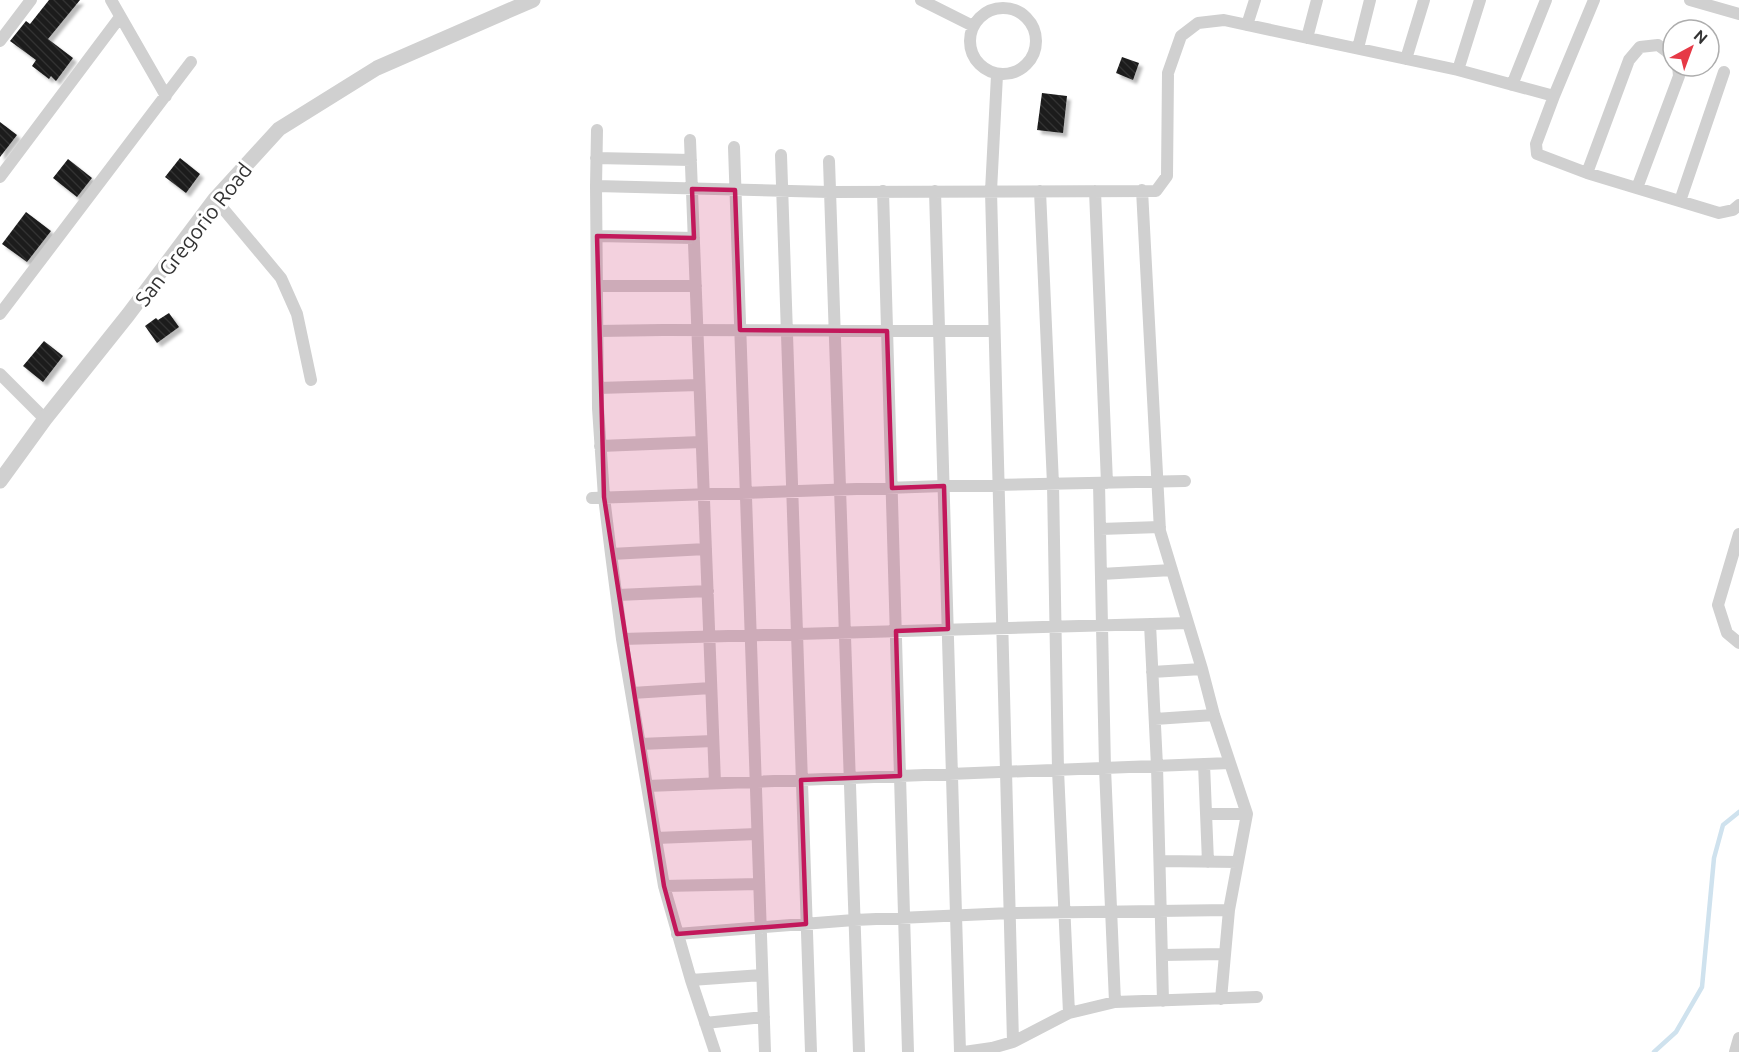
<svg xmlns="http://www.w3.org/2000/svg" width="1739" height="1052" font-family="Ubuntu,sans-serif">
<defs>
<pattern id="building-back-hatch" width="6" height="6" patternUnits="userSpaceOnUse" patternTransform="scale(1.5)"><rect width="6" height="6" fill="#1a1a1a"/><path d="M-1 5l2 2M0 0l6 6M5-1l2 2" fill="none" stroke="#333"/></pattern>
<filter id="shadow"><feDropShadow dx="4" dy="4" stdDeviation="1.5" flood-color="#0004"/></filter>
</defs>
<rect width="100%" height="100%" fill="#fff"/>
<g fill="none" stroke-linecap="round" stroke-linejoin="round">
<!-- stream -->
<path stroke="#cfe2ee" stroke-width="4.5" d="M1654 1052 1676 1032 1702 987 1714 858 1723 825 1739 812"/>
</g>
<!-- building -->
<path fill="url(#building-back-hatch)" filter="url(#shadow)" d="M49 0H80L48 39 73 58 56 81 51 76 49 79 32 66 36 60 10 41 26 21 30 24Z
M1122 57 1139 63 1133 80 1116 73Z
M1042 93 1067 96 1063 133 1037 130Z
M0 122 17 135 0 157Z
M180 158 200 174 186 193 165 177Z
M68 159 92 178 77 197 53 178Z
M26 212 51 231 27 262 2 244Z
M169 313 179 327 157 343 145 326 156 318 158 320Z
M44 341 63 356 43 382 23 366Z"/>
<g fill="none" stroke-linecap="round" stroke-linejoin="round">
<!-- minor -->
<path stroke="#d0d0d0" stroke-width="12" d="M111 0 166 96
M921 0 973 26
M1690 0 1739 14
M970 41a33 33 0 1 1 66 0a33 33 0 1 1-66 0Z
M1247 25 1255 0
M1307 38 1317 0
M0 41 31 0
M1358 48 1370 0
M1406 59 1424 0
M1458 70 1480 0
M997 75 991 191 1013 1042
M1512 85 1546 0
M1554 96 1594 0
M597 130 596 186 598 408 604 497 611 554 622 639 664 886 691 980 715 1052
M690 140 715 783
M734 147 765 1052
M781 155 811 1052
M596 158 691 160
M829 161 859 1052
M1587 173 1629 60 1640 47 1658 45 1673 56
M0 177 120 17
M596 186 829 192 1156 191 1167 176 1168 73 1181 36 1198 23 1224 20 1458 70 1554 96 1536 144 1537 154 1587 173 1719 213 1733 210 1739 205
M1637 188 1679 76 1678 66
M1142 190 1160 531 1202 669 1214 715 1247 814 1229 910 1221 999
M883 191 908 1052
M935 191 960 1052
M1040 191 1053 484 1058 770 1069 1013
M1095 191 1107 483
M215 199 281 278 297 314 311 380
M1680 201 1724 72
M597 236 694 238
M597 286H696
M0 314 191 62
M598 331 663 330 994 331
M0 374 45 419
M598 388 699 385
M600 446 701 442
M1099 483 1105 768 1115 1002
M592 498 944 486 1185 481
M1100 529 1160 527
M1739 534 1718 605 1727 633 1739 643
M611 554 706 549
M1101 574 1172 570
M618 595 708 591
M1150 624 1157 766 1163 1001
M622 639 1188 623
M1152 672 1202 669
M632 693 711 688
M1155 719 1214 715
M640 744 713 741
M1204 764 1208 862
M647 786 1230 763
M1206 814H1247
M656 838 757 834
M1160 861 1238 862
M664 886 759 884
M677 934 854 920 1011 913 1229 910
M1162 955 1225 954
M691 980 762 975
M705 1023 764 1017
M964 1052 992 1048 1013 1042 1069 1013 1115 1002 1257 997
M1735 1052 1739 1038"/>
<!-- tertiary -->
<path stroke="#d0d0d0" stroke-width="15" d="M0 481 45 419 128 315 215 199 279 129 377 68 533 0"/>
</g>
<!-- marked area -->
<path fill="#c2185b" fill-opacity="0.2" stroke="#c2185b" stroke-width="4.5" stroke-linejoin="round" d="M692 189 735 190 740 330 887 331 892 488 944 486 948 629 896 631 900 776 801 780 806 924 677 934 664 886 604 497 597 236 694 238Z"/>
<g text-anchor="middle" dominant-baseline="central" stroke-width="6" stroke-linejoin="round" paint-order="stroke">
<!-- street labels -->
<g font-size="21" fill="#333" stroke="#fff">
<text transform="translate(193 234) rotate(-52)">San Gregorio Road</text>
</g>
</g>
<!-- north arrow -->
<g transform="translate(1691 48) rotate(41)"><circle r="28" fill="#ffffff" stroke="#adadad" stroke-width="1.5"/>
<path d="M0-4.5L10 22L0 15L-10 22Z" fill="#e63946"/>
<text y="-9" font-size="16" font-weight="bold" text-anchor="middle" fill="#333333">N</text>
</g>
</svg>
